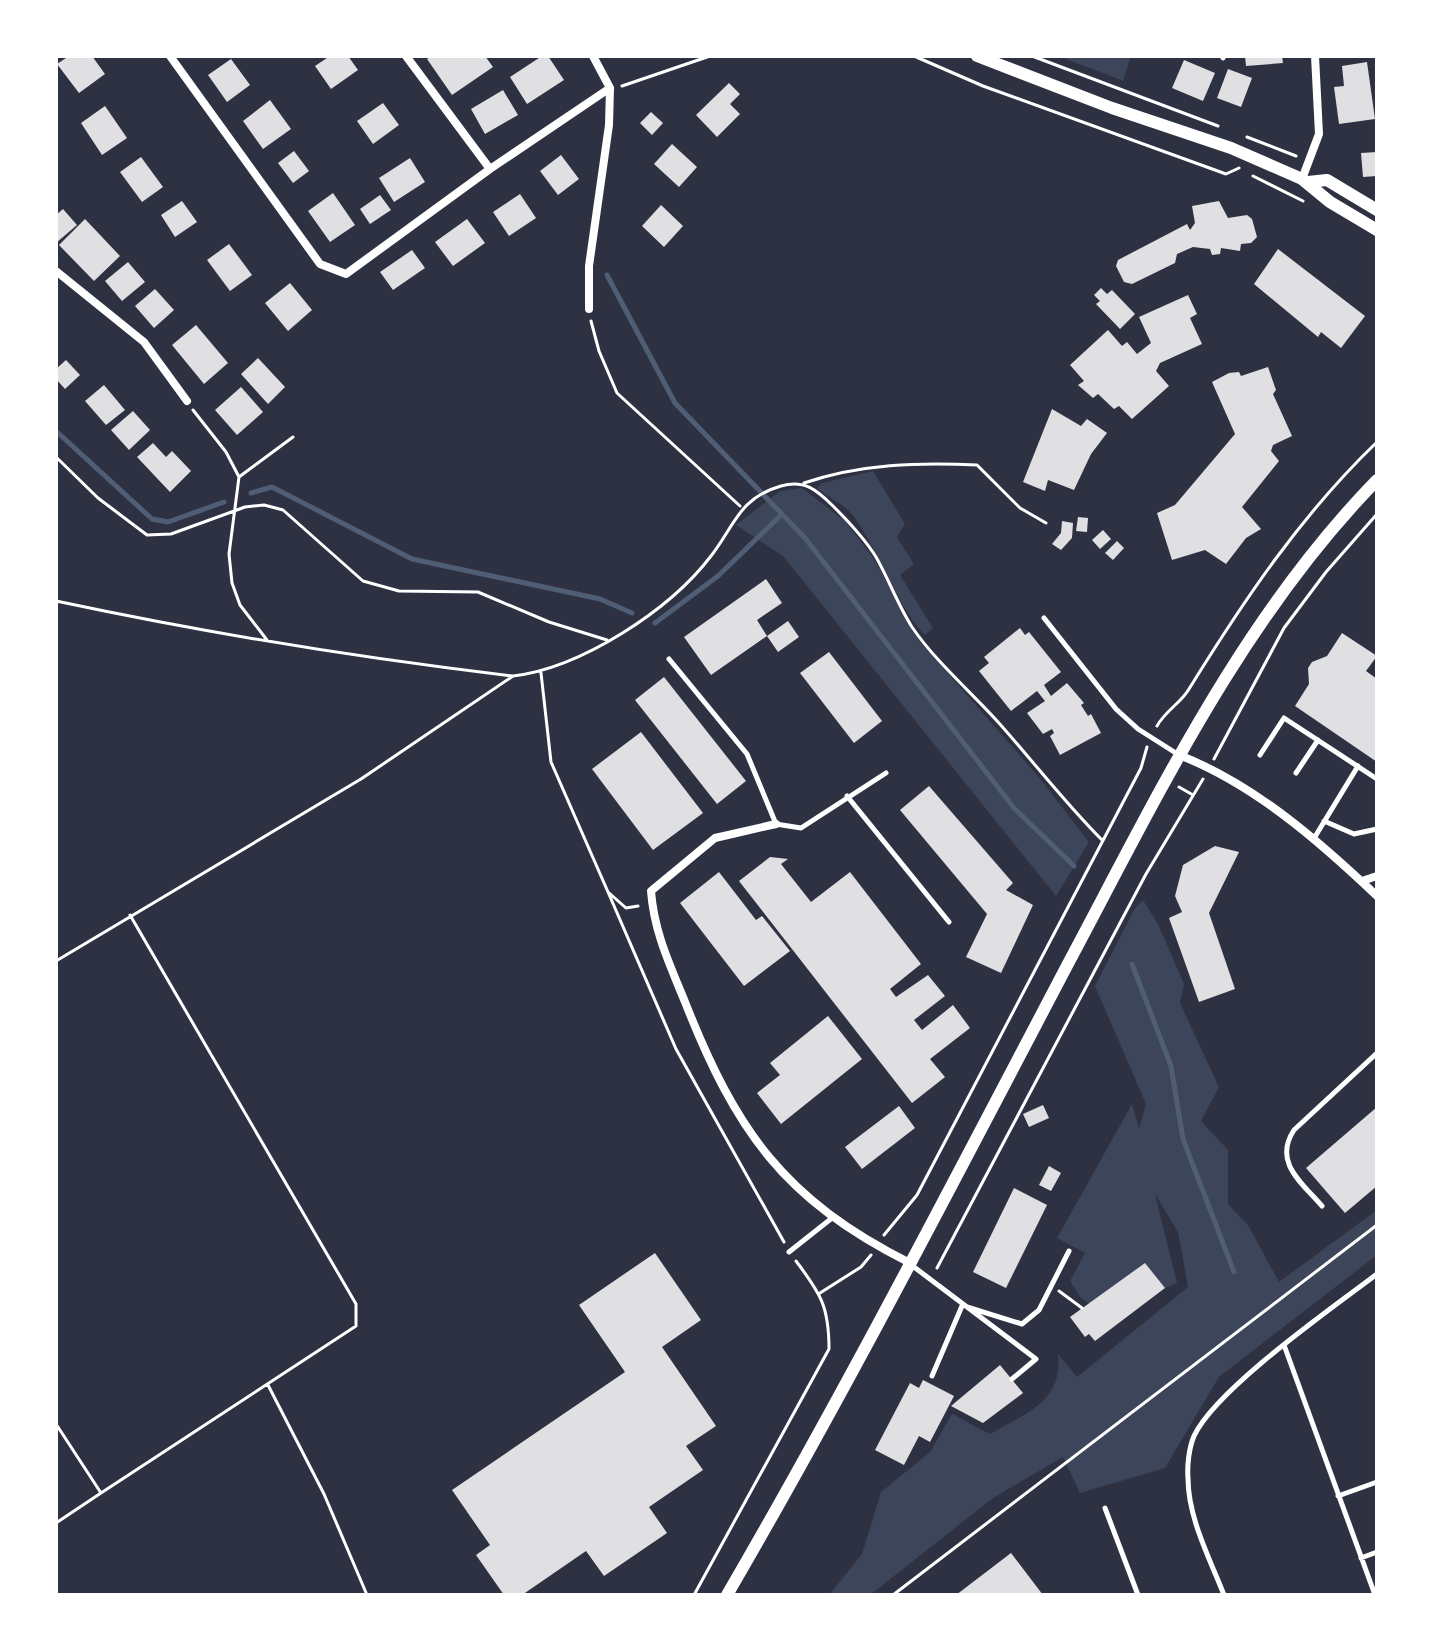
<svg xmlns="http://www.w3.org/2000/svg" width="1433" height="1651" font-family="Cabin,sans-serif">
<rect width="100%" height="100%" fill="#2d3142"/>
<!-- green -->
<path fill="#3c4559" d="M1059 56H1131L1123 81Z
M873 471 905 524 897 537 914 564 900 575 933 628 925 635C901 613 877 549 855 518 845 504 830 499 817 488L822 483Z
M802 488 845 521 874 559 918 639 1037 775 1089 842 1056 896 783 556 736 525 780 491Z
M1143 900 1158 924 1184 984 1180 1003 1219 1087 1201 1121 1228 1150V1204L1248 1225 1279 1282 1377 1210V1255L1219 1377 1165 1468 1080 1493 1063 1457 993 1498 870 1595H829L862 1554 881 1492 930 1452 952 1414 990 1434C1026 1413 1063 1402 1058 1354L1077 1377 1188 1287 1178 1232 1155 1194 1177 1283 1165 1288 1145 1263 1091 1305 1080 1297 1070 1281 1085 1253 1057 1238 1132 1104 1139 1128 1146 1104 1095 986 1135 908Z"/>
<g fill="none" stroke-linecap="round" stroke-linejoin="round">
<!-- stream -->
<path stroke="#4f5d75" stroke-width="5" d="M607 275 675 403 805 538 1014 808 1074 866
M56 431 152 519 168 522 224 502
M251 493 272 487 412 559 600 599 632 613
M655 623 718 576 782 514
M1132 964 1171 1066 1183 1139 1234 1272"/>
</g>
<!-- building -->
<path fill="#e0e0e3" d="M69 56H92L105 74 79 93 57 64Z
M330 56H348L358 70 331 89 315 66Z
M432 56H485L493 67 452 95 427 59Z
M542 56H548L564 80 527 104 510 77Z
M1245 56H1282L1283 63 1246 66Z
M231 59 250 85 227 102 208 75Z
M1184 60 1215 73 1203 101 1172 88Z
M1367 62 1375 119 1339 124 1334 87 1344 86 1342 66Z
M1228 69 1252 78 1241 107 1217 98Z
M729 83 740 94 730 104 740 114 717 137 696 115Z
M503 90 518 115 485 134 471 109Z
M270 100 291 129 263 149 243 121Z
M383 103 399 125 373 144 357 121Z
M105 106 127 138 102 155 81 123Z
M651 112 663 123 652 135 640 123Z
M672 144 697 167 679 187 654 164Z
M294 151 309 171 293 183 278 163Z
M1377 152V176L1363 177 1361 153Z
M561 155 579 179 558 195 540 171Z
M141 157 163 187 142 202 120 172Z
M410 158 425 182 394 202 379 178Z
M333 193 355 225 330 242 308 211Z
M520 194 536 218 509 236 493 212Z
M380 195 391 210 370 224 360 209Z
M182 201 197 222 175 237 161 215Z
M1219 201 1228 218 1247 215 1252 219 1257 237 1251 243 1241 244 1240 251 1221 248 1220 254 1212 255 1210 249 1193 247 1177 254 1175 263 1132 284 1124 282 1116 266 1118 260 1187 224 1190 230 1195 223 1192 206Z
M661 205 683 226 664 247 642 226Z
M63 209 77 225 56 243V215Z
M85 219 120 256 94 281 59 245Z
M467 219 485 243 453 266 435 242Z
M229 244 252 275 230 291 207 260Z
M1278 249 1365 316 1341 348 1321 332 1318 337 1254 284Z
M412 250 425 268 393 290 380 272Z
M128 262 145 282 122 301 105 281Z
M290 283 312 310 288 331 265 303Z
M1101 288 1107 294 1112 290 1135 314 1120 329 1096 304 1100 301 1094 295Z
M155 289 174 310 154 328 135 306Z
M1188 295 1197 314 1190 318 1202 344 1160 363 1156 371 1169 386 1132 419 1119 406 1114 409 1098 394 1093 398 1078 385 1084 381 1070 365 1108 330 1122 346 1127 342 1137 354 1151 343 1139 317Z
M196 325 228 363 204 384 172 345Z
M258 358 285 387 268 404 241 374Z
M66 360 80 375 65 389 56 379V369Z
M1268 367 1276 390 1273 394 1292 436 1273 445 1271 451 1279 461 1242 507 1261 529 1246 538 1226 564 1205 550 1172 560 1157 513 1175 505 1235 434 1212 382 1229 373 1239 372 1241 376Z
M104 385 125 410 106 425 85 401Z
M241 387 263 412 237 435 215 410Z
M1052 409 1081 426 1087 419 1107 433 1091 454 1074 490 1048 480 1045 491 1023 482Z
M133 411 150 430 129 450 111 430Z
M153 443 166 457 172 451 191 471 170 492 137 457Z
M1078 517 1088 518 1087 532 1076 531Z
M1062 521 1073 523 1072 538 1061 550 1052 544 1061 533Z
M1103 530 1111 539 1100 549 1092 540Z
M1117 541 1124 548 1113 560 1105 553Z
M766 579 782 603 757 620 767 636 711 675 684 637Z
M788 621 799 637 778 652 767 636Z
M1020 628 1025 635 1029 632 1061 672 1044 685 1051 696 1067 683 1084 703 1081 705 1088 716 1091 714 1101 733 1060 755 1050 736 1054 733 1052 729 1043 734 1027 713 1045 701 1037 691 1011 711 979 671 989 663 984 657Z
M1342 633 1377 656 1366 671 1377 679V762L1295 706 1309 684 1308 668 1312 662 1327 656Z
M829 652 882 721 854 743 800 673Z
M664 677 746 781 717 804 635 700Z
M641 732 703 813 653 850 592 769Z
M929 786 1013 883 1006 890 1033 905 1001 973 966 957 987 914 900 810Z
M1215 846 1239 852 1209 913 1235 989 1199 1002 1169 918 1182 912 1175 896 1183 865Z
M770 857 788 859 781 864 811 902 850 872 921 964 890 989 896 997 928 975 945 996 914 1020 922 1030 953 1005 970 1028 930 1059 945 1077 912 1103 739 881Z
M719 872 756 920 762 916 790 951 744 986 680 903Z
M828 1016 862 1059 781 1124 757 1093 780 1075 770 1063Z
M1043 1105 1049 1118 1029 1127 1023 1114Z
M899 1106 915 1128 862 1169 845 1147Z
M1377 1107V1186L1345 1213 1306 1168Z
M1049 1166 1061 1173 1051 1191 1039 1185Z
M1014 1188 1047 1205 1006 1288 973 1272Z
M655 1253 701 1320 662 1347 716 1426 686 1446 703 1470 649 1507 667 1533 604 1576 586 1551 522 1595H504L476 1555 490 1545 452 1490 625 1372 579 1305Z
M1145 1263 1165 1288 1095 1341 1089 1334 1085 1337 1070 1317Z
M1000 1365 1023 1393 983 1423 951 1406Z
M923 1380 954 1396 930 1442 919 1436 904 1465 875 1450 910 1383 919 1388Z
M1011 1553 1043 1595H956Z"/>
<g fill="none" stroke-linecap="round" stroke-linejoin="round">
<!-- path -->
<path stroke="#fff" stroke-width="3" d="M914 56 983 86 1226 174 1239 168
M1032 56 1218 126
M622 86 710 56
M1247 137 1296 156
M1253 176 1303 201
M591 321 599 351 617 393 740 506
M193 410 226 452 239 477 229 554 232 583 240 605 267 640
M56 457 98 498 147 535 171 534 245 507 264 505 283 510 363 581 399 591 478 592 549 622 607 640
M239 477 293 437
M804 483C860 464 919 462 977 465L1020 508 1046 523
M56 601C207 633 359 658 513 676
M541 673 551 762 608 892 626 908 638 906
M1157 726C1165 711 1181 703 1189 689 1244 600 1301 515 1377 442
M1214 759 1284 628 1326 572 1377 514
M1179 787 1193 795
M608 892 676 1049 784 1242
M56 961 361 779 513 676C581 668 670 610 711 556 735 525 739 498 781 486 804 479 817 490 833 506 848 521 865 539 876 557 889 580 898 605 912 627 935 661 970 691 998 722 1033 761 1064 802 1102 840
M884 1235 917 1195 1141 768 1147 747
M937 1268 1146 874 1203 779
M1059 1291 1082 1308
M820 1293 861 1267 871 1255
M268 1385 324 1494 367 1595
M56 1424 101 1493 356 1326V1304L130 915
M56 1523 101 1493
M694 1595 829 1349C829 1307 821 1294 796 1261
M893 1595 1377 1225"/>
<!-- service -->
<path stroke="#fff" stroke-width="5" d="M1222 56 1223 58
M1044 618 1116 709 1138 729 1179 755
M669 659 747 754 776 824 801 828 886 773
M1260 755 1284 718 1377 779
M1296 773 1318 740
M847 796 949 922
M1324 821 1354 834 1377 829
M1313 840 1358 766
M1322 1206C1301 1182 1273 1162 1294 1130L1377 1053
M789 1252 832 1218
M910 1264 1036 1359 1012 1379
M967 1307 1022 1324 1039 1310 1069 1251
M1284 1345 1375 1595
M932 1376 962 1306
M1338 1496 1377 1482
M1105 1508 1138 1595
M1361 1558 1377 1552
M1224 1595C1210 1559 1188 1518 1188 1478 1187 1465 1189 1448 1194 1436 1216 1389 1332 1308 1377 1274"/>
<!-- minor -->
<path stroke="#fff" stroke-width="8" d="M170 56 320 264 346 274 490 169 610 88
M406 56 490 169
M1302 179 1319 134 1315 56
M56 271 144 342 187 401
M589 309V266L609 125 610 88 593 56
M1179 755C1254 784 1319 841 1377 896
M776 824 715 838 651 891C654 932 670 965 685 1002 736 1131 783 1199 910 1263
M1362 881 1377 876"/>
<!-- tertiary -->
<path stroke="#fff" stroke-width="12" d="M977 56 1112 108 1231 148 1302 179 1330 202 1377 230
M1308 182 1327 180 1377 210
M727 1595C848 1387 958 1173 1070 960 1159 793 1243 617 1377 480"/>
</g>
<!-- border -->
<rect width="1433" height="1651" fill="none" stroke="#ffffff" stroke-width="116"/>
</svg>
